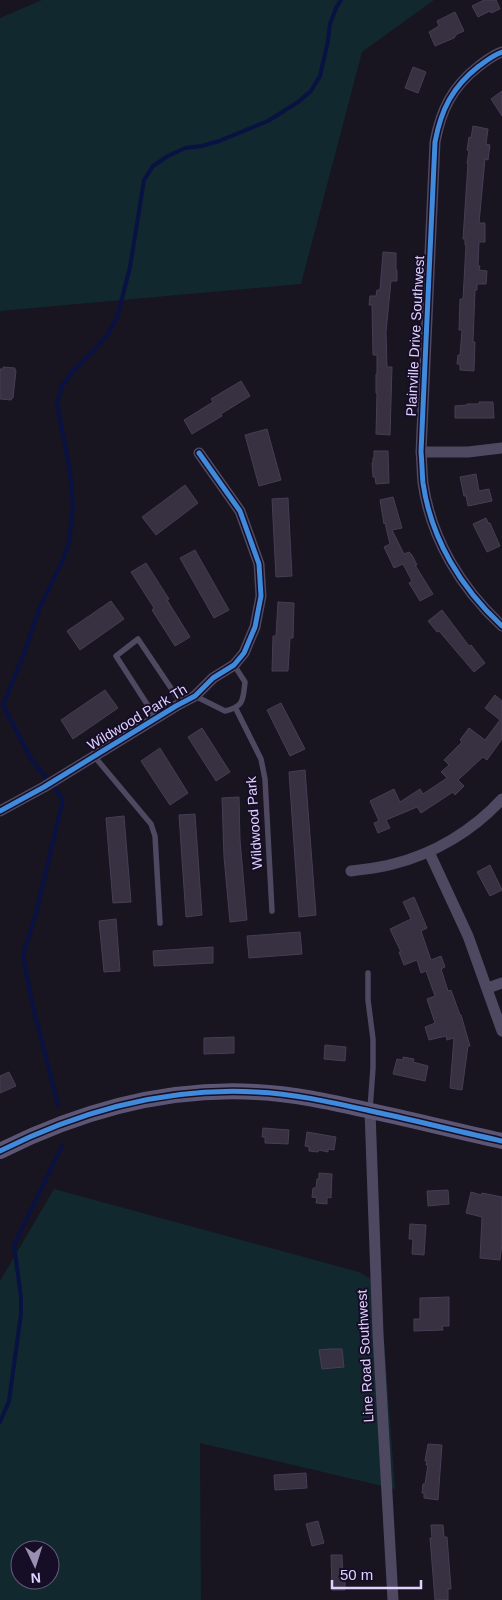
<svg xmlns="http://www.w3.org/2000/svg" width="502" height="1600" font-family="Helvetica,sans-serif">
<rect width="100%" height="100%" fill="#181420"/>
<!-- green -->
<path fill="#11282e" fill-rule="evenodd" d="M42 0H434L362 52 301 284 0 311V18Z
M54 1189 359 1272 380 1284 395 1489 200 1443 201 1600H0V1281ZM20 1550H50V1580H20Z"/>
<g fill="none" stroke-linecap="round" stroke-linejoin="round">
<!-- stream -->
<path stroke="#091242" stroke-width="4" d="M58 1105 32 1003 23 955 35 917 63 799 31 759 3 705 23 656 40 607 63 560 69 542 73 507 70 472 57 403 62 386 72 372 97 347 108 334 117 318 130 267 144 180 153 166 168 156 185 148 202 146 219 141 268 121 298 102 311 91 320 76 328 41 330 24 336 8 341 0
M0 1422 9 1401 21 1314V1297L14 1245 62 1146"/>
</g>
<!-- building -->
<path fill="#373142" stroke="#463e54" d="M484 0H496L500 9 491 13 490 11 478 17 472 6Z
M455 12 464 31 457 34 454 38 435 46 429 32 439 26 437 21Z
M413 67 426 72 418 93 405 88Z
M502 91V116L491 99Z
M473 126 488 129 486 144 490 145 488 160 485 159 479 223H485V242H479L478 266H480L479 270 487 271 486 284H477V290H475L473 342H475L474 371 460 370V364H457L458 355H460L462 330H459L460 299H463L466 245H465V239H463L468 163H467L469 151 467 150 469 137 471 138Z
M383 252 396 253V270H397V281H391L386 332 387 367H392L390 435 376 434 377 393H376V374H377V355H373L372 305H369L370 296H376L377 290H380Z
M3 367 15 368V370L16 371 13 398H12L11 400 0 399V369H3Z
M241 381 250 396 221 414 222 416 192 434 184 420 213 402 211 399Z
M479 402H493L494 418H455V406L467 405V404H479Z
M267 429 281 480 259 486 245 435Z
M374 451H388L389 483 376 484 375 477H373L372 463H373V458H374Z
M476 474 479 491 489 489 492 501 468 506 466 496H464L460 477Z
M185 485 198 503 156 535 142 517Z
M393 497 402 528 392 530 404 554 409 552 412 555 417 565H415L433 594 420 601 409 583 412 581 403 564 394 568 384 547 390 544 385 523 384 524 380 500Z
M288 498 292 576 276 577 272 499Z
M486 518 488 523H490L500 546 487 552 473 524Z
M195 550 229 610 214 618 180 558Z
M146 563 169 599 167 600 190 637 175 646 152 610 154 608 131 572Z
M111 601 124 619 80 650 67 631Z
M278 602 294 603 293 638H290L288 671H272L273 636H276Z
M442 610 469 646 471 645 485 663 474 672 439 631 437 632 428 621Z
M105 690 118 708 73 739 61 720Z
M495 695 502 701V739L487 760 483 757 458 780 464 786 455 795 453 792 421 813 417 807 386 820 390 828 378 833 374 823 379 821 370 801 394 789 400 802 420 789 423 794 447 778 441 772 449 765 444 760 462 742 460 740 469 728 485 740 500 720 485 708Z
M281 703 305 749 290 756 267 710Z
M202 728 230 772 216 781 188 737Z
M160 748 188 793 170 805 141 761Z
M305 770 316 915 299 917 289 772Z
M239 797 240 840 247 920 230 922 224 857 222 798Z
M195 814 202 915 186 917 179 815Z
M124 816 131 902 113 903 106 818Z
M490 865 502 890 490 896 477 872Z
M414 897 427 928 421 931 431 960 441 956 445 967 441 969 448 991 451 990 460 1015H461L470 1046H468L462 1090 450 1088 454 1038 447 1040 446 1036 429 1040 425 1027 435 1023 427 999 435 996 426 971 421 973 417 960 404 965 399 952H401L390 929 411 919 403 902Z
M116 919 120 971 104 972 99 921Z
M300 932 302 954 249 958 247 936Z
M213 947V963L154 966 153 951Z
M234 1037V1053L204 1054V1038Z
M325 1045 346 1047 345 1061 324 1059Z
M403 1057 414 1059 413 1062 428 1066 425 1081 393 1074 397 1059 403 1060Z
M9 1072 16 1086 0 1093V1076Z
M263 1128 289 1130 288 1144 265 1143V1137H262Z
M307 1132 336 1137 334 1150 328 1149V1152L319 1150 318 1152 309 1151V1147L305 1146Z
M319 1173 332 1174 331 1198 327 1197V1204L316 1203 317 1198 312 1197 313 1188H316L317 1179H319Z
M448 1190 449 1204 428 1206 427 1191Z
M471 1192 481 1195 482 1193 502 1197V1243L500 1260 480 1258 482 1217 466 1213Z
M410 1224 426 1225 424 1255 412 1254 413 1239H409Z
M449 1297V1326H442L443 1330 414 1331V1319H420V1298Z
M329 1349H342L344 1367 322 1369 319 1350Z
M428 1444 442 1445 438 1500 424 1498V1493H422L423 1484H425L428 1465H426L427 1461H425Z
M306 1473 307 1488 275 1490 274 1475Z
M318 1521 324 1543 312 1546 306 1524Z
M431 1525H443L444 1537H447L451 1589H448V1600H435L430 1538H432Z
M331 1555H342L343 1577H345V1590H332Z"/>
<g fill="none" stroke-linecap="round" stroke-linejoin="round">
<!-- lane -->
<path stroke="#4e4861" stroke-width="5.5" d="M195 696 225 711C244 707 243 700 245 682L234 665
M236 709 261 759 265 779 272 911
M156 718 116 656 138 639 181 703
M94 756 151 824 155 836 160 923
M368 973V1000L373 1039V1068L370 1109"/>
<!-- street -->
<path stroke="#4e4861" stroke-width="11" d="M502 52C493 55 486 61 479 66 452 87 441 110 435 142L421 452C422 462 422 473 423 483 431 539 461 588 502 626
M421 452H468L502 448
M0 811 44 787 176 706 195 696 213 678 234 665 244 653 255 627 261 596 259 564 240 511 199 453
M429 852 468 936 502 1031
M351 871C365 869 379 868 393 864 434 854 474 830 502 799
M488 988 502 983
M370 1111 378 1334 393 1600"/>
<!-- secondary -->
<path stroke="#5c5574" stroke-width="16" d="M0 1151C80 1111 166 1087 256 1092 298 1094 339 1104 380 1113 421 1122 461 1132 502 1141"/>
<!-- cycleway casing -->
<g stroke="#160e26" stroke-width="8">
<path id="cycleway" d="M502 52C493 55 486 61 479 66 452 87 441 110 435 142L421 452C422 462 422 473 423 483 431 539 461 588 502 626
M0 811 44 787 176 706 195 696 213 678 234 665 244 653 255 627 261 596 259 564 240 511 199 453
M0 1151C80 1111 166 1087 256 1092 298 1094 339 1104 380 1113 421 1122 461 1132 502 1141"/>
</g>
<!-- cycleway -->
<use href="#cycleway" stroke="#408adc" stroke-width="5"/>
</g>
<g text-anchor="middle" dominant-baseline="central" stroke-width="4" stroke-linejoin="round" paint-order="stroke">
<!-- street labels -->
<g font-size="14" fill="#e0d2ff" stroke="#160e26">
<text transform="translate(415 336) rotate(-87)">Plainville Drive Southwest</text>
<text transform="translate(137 717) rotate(-31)">Wildwood Park Th</text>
<text transform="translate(254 823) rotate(-94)">Wildwood Park</text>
<text transform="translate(365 1356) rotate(-93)">Line Road Southwest</text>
</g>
</g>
<!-- north arrow -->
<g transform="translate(35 1565) rotate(176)"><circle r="24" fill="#160e26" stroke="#675c7d"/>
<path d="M0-4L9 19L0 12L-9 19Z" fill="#9a90b1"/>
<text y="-8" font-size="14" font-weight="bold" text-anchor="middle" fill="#e0d2ff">N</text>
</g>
<!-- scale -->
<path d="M332 1580v8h89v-8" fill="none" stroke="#e0d2ff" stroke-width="2.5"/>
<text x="340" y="1580" font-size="15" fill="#e0d2ff" stroke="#160e26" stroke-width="4" paint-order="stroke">50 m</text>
</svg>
